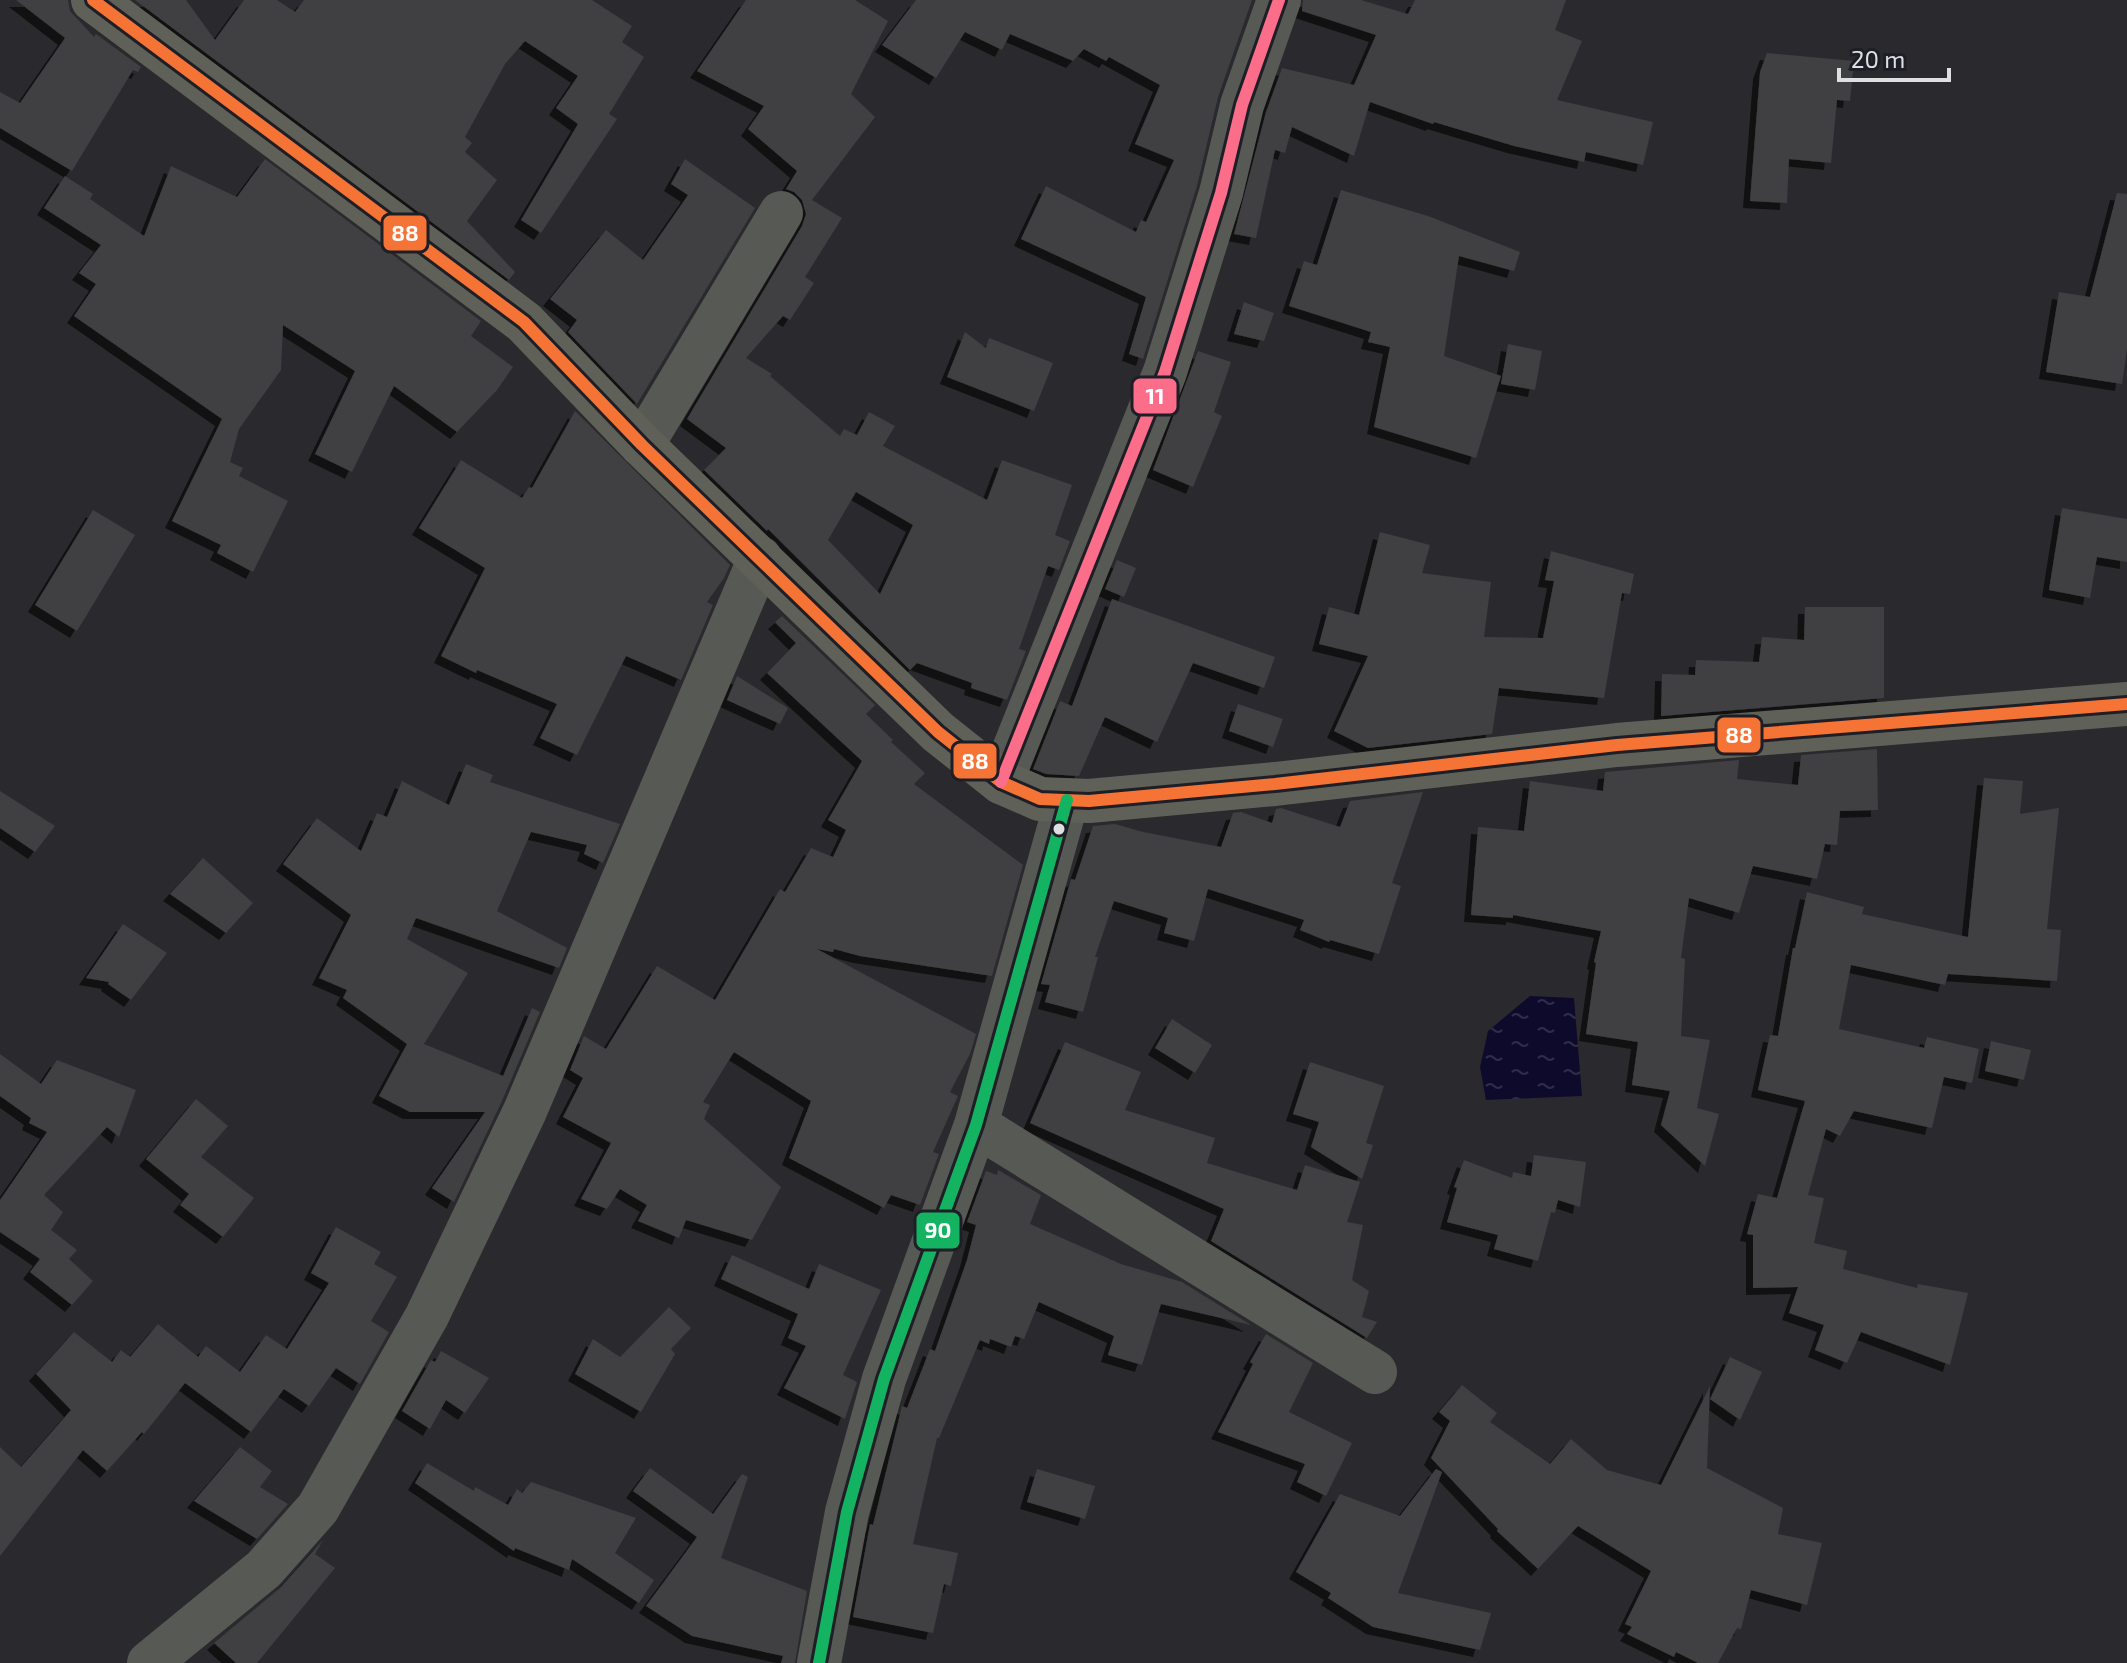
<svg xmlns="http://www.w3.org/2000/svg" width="2127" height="1663" font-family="'Exo 2',sans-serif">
<defs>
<pattern id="water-ripples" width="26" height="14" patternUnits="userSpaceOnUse" patternTransform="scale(2)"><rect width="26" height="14" fill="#0d0a2c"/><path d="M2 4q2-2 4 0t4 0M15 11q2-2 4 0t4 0" fill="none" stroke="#302d4a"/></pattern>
<filter id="shadow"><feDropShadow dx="-7" dy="7" stdDeviation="0" flood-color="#0009"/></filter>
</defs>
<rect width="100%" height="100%" fill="#2a2a2e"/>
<!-- water -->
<path fill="url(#water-ripples)" d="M1530 996 1574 998 1582 1096 1486 1100 1480 1067 1488 1031Z"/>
<!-- building -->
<path fill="#3f3f42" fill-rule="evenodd" filter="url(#shadow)" d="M16 0H68L70 11 94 37 96 34 141 67 138 72 133 70 72 171 0 128V92L20 103 65 38Z
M135 0H186L215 40 244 0H277L295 12 304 0H592L632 26 622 42 644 57 609 114 617 119 541 233 521 220 578 124 556 108 578 76 525 41 505 64 465 137 472 143 465 152 497 180 467 221 515 272 509 280Z
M746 0H855L888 21 851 94 875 117 812 200 842 218 805 277 814 283 790 320 783 316 746 358 772 374 770 376 840 436 844 429 857 435 869 412 895 426 883 446 987 500 1002 460 1072 485 1055 535 1070 541 1059 570 1048 566 1019 649 1026 651 1007 700 971 688 972 683 917 663 910 670 768 529 767 531 704 470 726 448 687 419 802 226 806 214 802 200 794 192 786 189 797 171 748 129 764 106 697 71ZM856 492 913 525 880 594 828 540Z
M916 0H1252L1218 97 1197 186 1143 359 1129 354 1146 297 1021 239 1046 186 1136 232 1141 220 1146 222 1174 160 1135 144 1160 85 1109 57 1106 61 1084 49 1073 61 1010 34 1002 50 965 32 936 78 882 45Z
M1303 0H1361L1408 14 1415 0H1566L1555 30 1582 41 1557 100 1653 122 1643 165 1586 152 1584 162 1514 146 1434 122 1433 124 1370 102 1354 156 1292 127 1285 153 1275 150 1256 238 1234 234 1266 112 1282 68 1354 85 1376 35 1302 11Z
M1767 53 1854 61 1850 101 1837 100 1831 163 1789 159 1787 203 1750 201 1760 72Z
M265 159 481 321 471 336 513 367 497 390 457 432 394 386 352 472 315 454 355 371 283 325 281 370 239 429 230 462 243 468 239 476 288 501 253 572 217 553 221 545 172 521 222 419 74 316 96 284 79 273 101 245 44 208 65 176 93 194 90 199 144 236 171 166 237 197Z
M685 159 755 208 637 404 568 332 577 320 550 299 606 230 643 260 688 195 671 184Z
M1341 190 1428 216 1520 252 1514 271 1459 256 1444 356 1501 376 1476 458 1374 427 1390 347 1368 342 1371 332 1289 306 1304 261 1317 265Z
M2117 193 2127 194V349L2122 384 2046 372 2059 292 2090 297Z
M1244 302 1274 313 1264 341 1234 334Z
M965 332 986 348 989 338 1053 363 1034 411 947 377Z
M1508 344 1542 351 1535 390 1501 384Z
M1198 351 1231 362 1214 412 1222 416 1193 487 1153 470Z
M575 411 730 565 724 578 707 602 713 605 681 680 626 656 577 755 540 738 557 704 477 670 476 673 441 656 485 568 419 528 461 460 522 498 529 487 532 488Z
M2062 508 2127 519V562L2097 557 2090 598 2049 590Z
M93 510 135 535 77 631 35 605Z
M1380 532 1430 545 1422 573 1491 582 1484 637 1543 638 1554 581 1545 580 1551 551 1634 574 1630 594 1622 593 1604 698 1499 688 1492 734 1368 748 1334 731 1368 656 1319 644 1329 607 1359 615Z
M1117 560 1136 568 1124 597 1105 589Z
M1112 599 1275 657 1264 688 1193 663 1157 742 1105 717 1079 776 1046 774 1033 769 1060 701 1072 706Z
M1805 607H1884V698L1661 716 1662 674 1695 675 1696 660 1759 662 1762 637 1804 640Z
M782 616 875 705 866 714 893 740 891 742 925 773 914 784 1023 865 992 976 860 956 834 949 833 952 817 949 976 1034 970 1054 950 1092 958 1096 933 1152 939 1154 920 1205 891 1195 884 1208 789 1158 811 1101 734 1052 703 1102 710 1105 704 1119 781 1187 752 1240 686 1220 679 1238 638 1221 647 1205 620 1189 607 1209 581 1199 611 1143 563 1117 583 1078 570 1070 584 1036 606 1049 657 966 715 1000 780 889 785 892 811 848 833 857 846 830 828 820 862 761 767 673 796 643 775 622Z
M737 676 788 708 780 724 727 700Z
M1238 704 1283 719 1273 747 1229 731Z
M1877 749 1878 810 1840 811 1837 845 1825 844 1817 879 1753 866 1739 913 1689 898 1681 958 1685 959 1681 1036 1710 1040 1697 1108 1719 1114 1705 1166 1661 1125 1670 1091 1632 1085 1638 1042 1586 1034 1596 963 1594 962 1601 931 1513 915V918L1471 915 1478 827 1524 831 1530 781 1603 791 1605 772 1739 760 1737 779 1798 785 1801 755Z
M466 764 493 775 490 782 620 824 603 863 584 854 587 845 531 832 497 911 567 948 559 968 416 918 407 939 468 973 424 1044 503 1076 532 1008 540 1012 502 1101 454 1202 432 1188 485 1112H410L379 1096 407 1044 343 998 347 990 319 978 351 915 283 864 317 818 361 851 377 813 387 817 402 781 449 805Z
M1984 778 2023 781 2020 814 2059 808 2047 929 2061 930 2057 981 1948 974 1945 985 1851 965 1839 1029 1924 1048 1927 1037 1979 1049 1972 1083 1944 1077 1932 1128 1854 1111 1840 1136 1826 1129 1808 1195 1824 1198 1814 1243 1847 1251 1843 1269 1917 1288 1918 1284 1968 1293 1950 1365 1861 1332 1847 1363 1815 1350 1824 1325 1789 1313 1798 1287 1753 1288V1235L1747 1234 1758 1194 1777 1198 1805 1101 1758 1090 1770 1035 1778 1036 1793 948H1795L1807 892 1864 907 1862 914 1968 937Z
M0 791 55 826 35 852 0 828Z
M1423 792 1392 883 1401 886 1379 954 1330 940 1329 942 1300 930 1304 920 1208 889 1194 941 1164 933 1168 918 1114 901 1095 957H1098L1083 1012 1045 1002 1050 985 1041 984 1071 879 1075 880 1093 826 1115 824 1143 832 1221 847 1233 813 1241 812 1272 823 1276 809 1281 808 1340 827 1350 801Z
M203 858 253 903 226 933 170 894Z
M123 924 167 953 131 1000 108 984 109 982 86 978Z
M1172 1019 1212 1045 1195 1073 1155 1048Z
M1991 1041 2031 1050 2024 1080 1985 1071Z
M1065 1042 1141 1072 1125 1110 1215 1138 1207 1163 1297 1190 1305 1165 1360 1182 1347 1222 1363 1225 1352 1280 1369 1291 1362 1317 1377 1322 1367 1338 1211 1241 1224 1209 1030 1123Z
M0 1054 41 1084 57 1060 136 1090 119 1137 107 1127 44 1195 63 1212 51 1230 77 1250 69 1259 93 1281 72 1305 30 1272 40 1259 0 1232V1200L47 1132 29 1123 31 1118 0 1096Z
M1310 1062 1384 1086 1366 1143 1373 1145 1362 1179 1311 1147 1319 1122 1293 1114Z
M196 1099 228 1126 201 1157 254 1198 223 1237 180 1205 189 1194 146 1159Z
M1534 1155 1586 1162 1580 1207 1558 1200 1555 1213 1551 1212 1538 1261 1494 1249 1498 1235 1447 1222 1457 1188 1454 1187 1464 1160 1512 1178 1513 1172 1531 1176Z
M998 1170 1041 1195 1030 1224 1121 1264 1182 1282 1251 1325 1161 1304 1142 1365 1108 1355 1114 1336 1039 1302 1024 1339 1015 1336 1011 1347 990 1339 989 1344 980 1340 939 1438H937L913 1544 958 1553 951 1586 944 1584 933 1633 853 1617 870 1524 873 1525 902 1406 907 1408 930 1349 935 1351 967 1260 976 1225 967 1222 986 1171 997 1175Z
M336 1227 381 1252 374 1264 397 1277 371 1321 389 1332 360 1384 336 1368 309 1406 284 1389 251 1432 185 1383 144 1434 142 1432 107 1471 83 1450 0 1556V1447L21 1467 71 1410 36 1374 74 1332 112 1362 121 1350 130 1357 158 1324 198 1357 206 1346 240 1372 266 1335 287 1349 329 1283 311 1273Z
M732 1255 809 1289 819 1264 881 1290 843 1375 857 1382 845 1419 784 1388 806 1346 788 1338 798 1314 721 1279Z
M669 1307 691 1328 671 1349 675 1354 641 1412 575 1374 593 1339 620 1357Z
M1266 1334 1313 1363 1289 1412 1352 1443 1326 1496 1297 1482 1305 1464 1218 1432 1253 1364 1250 1362Z
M441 1351 489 1378 465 1413 446 1400 430 1429 402 1411 431 1360 435 1362Z
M1730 1357 1762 1372 1740 1420 1710 1399Z
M1462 1385 1497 1413 1490 1422 1550 1464 1571 1439 1607 1470 1661 1485 1710 1386 1707 1468 1783 1508 1778 1534 1822 1543 1807 1605 1751 1590 1741 1629 1737 1628 1718 1663H1698L1676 1652 1674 1657 1627 1634 1632 1627 1625 1624 1651 1571 1578 1526 1538 1569 1497 1531 1498 1529 1431 1458 1450 1421 1439 1412Z
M240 1447 272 1471 260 1487 288 1504 257 1539 194 1501Z
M427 1463 474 1491 475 1487 508 1505 517 1489 522 1493 531 1482 636 1518 615 1553 654 1580 639 1603 572 1559 569 1570 515 1548 514 1551 415 1483Z
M650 1468 713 1514 742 1474 748 1477 721 1558 807 1591 795 1663H781L783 1656 692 1636 646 1606 697 1537 633 1491Z
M1037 1469 1095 1486 1085 1519 1027 1502Z
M1436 1469 1442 1472 1398 1593 1491 1613 1480 1650 1373 1627 1328 1598 1331 1593 1296 1572 1340 1494 1400 1516Z
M323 1540 315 1554 335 1568 257 1663H236L214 1643 280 1588Z"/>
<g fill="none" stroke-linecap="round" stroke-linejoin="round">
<!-- minor -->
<path stroke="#575954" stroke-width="44" d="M642 445 781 213
M1001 782 1165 372 1221 193 1242 105 1279 0
M976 1125 1375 1372
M149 1663 264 1569 318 1508 427 1316 525 1111 760 558
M819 1663 847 1512 884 1379 976 1125 1067 800"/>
<!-- major -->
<path stroke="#5f6158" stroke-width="44" d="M93 0 524 322 642 445 938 732 1001 782 1040 799 1089 801 1275 784 1617 745 2127 704"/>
<!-- bus-1 casing -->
<g stroke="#1e1f26" stroke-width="18">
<path id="bus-1" d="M93 0 524 322 642 445 938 732 1001 782 1040 799 1089 801 1275 784 1617 745 2127 704"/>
</g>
<!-- bus-2 casing -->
<g stroke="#1e1f26" stroke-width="18">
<path id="bus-2" d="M1001 782 1165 372 1221 193 1242 105 1279 0"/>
</g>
<!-- bus-3 casing -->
<g stroke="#1e1f26" stroke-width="18">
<path id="bus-3" d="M819 1663 847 1512 884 1379 976 1125 1067 800"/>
</g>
<!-- bus-1 -->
<use href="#bus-1" stroke="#f57335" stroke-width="12"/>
<!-- bus-2 -->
<use href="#bus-2" stroke="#fb6d88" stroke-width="12"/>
<!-- bus-3 -->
<use href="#bus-3" stroke="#13b361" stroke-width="12"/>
</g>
<!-- markers -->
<circle fill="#dedfe3" stroke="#1e1f26" stroke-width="3" cx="1059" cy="829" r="7"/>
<g stroke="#1e1f26" stroke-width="3">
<rect x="382" y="214" width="46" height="38" rx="8" fill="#f57335"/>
<rect x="1132" y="377" width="46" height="38" rx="8" fill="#fb6d88"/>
<rect x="1716" y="716" width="46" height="38" rx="8" fill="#f57335"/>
<rect x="952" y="742" width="46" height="38" rx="8" fill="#f57335"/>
<rect x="915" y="1211" width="46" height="39" rx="8" fill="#13b361"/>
</g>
<g font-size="22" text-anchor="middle" font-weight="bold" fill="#fff">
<text x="405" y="241">88</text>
<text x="1155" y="404">11</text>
<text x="1739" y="743">88</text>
<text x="975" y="769">88</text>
<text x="938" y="1238">90</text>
</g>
<!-- scale -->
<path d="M1839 68v12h110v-12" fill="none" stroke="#dedfe3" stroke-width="4"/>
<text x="1851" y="68" font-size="24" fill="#dedfe3" stroke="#1e1f26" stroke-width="6" paint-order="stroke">20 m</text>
</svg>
